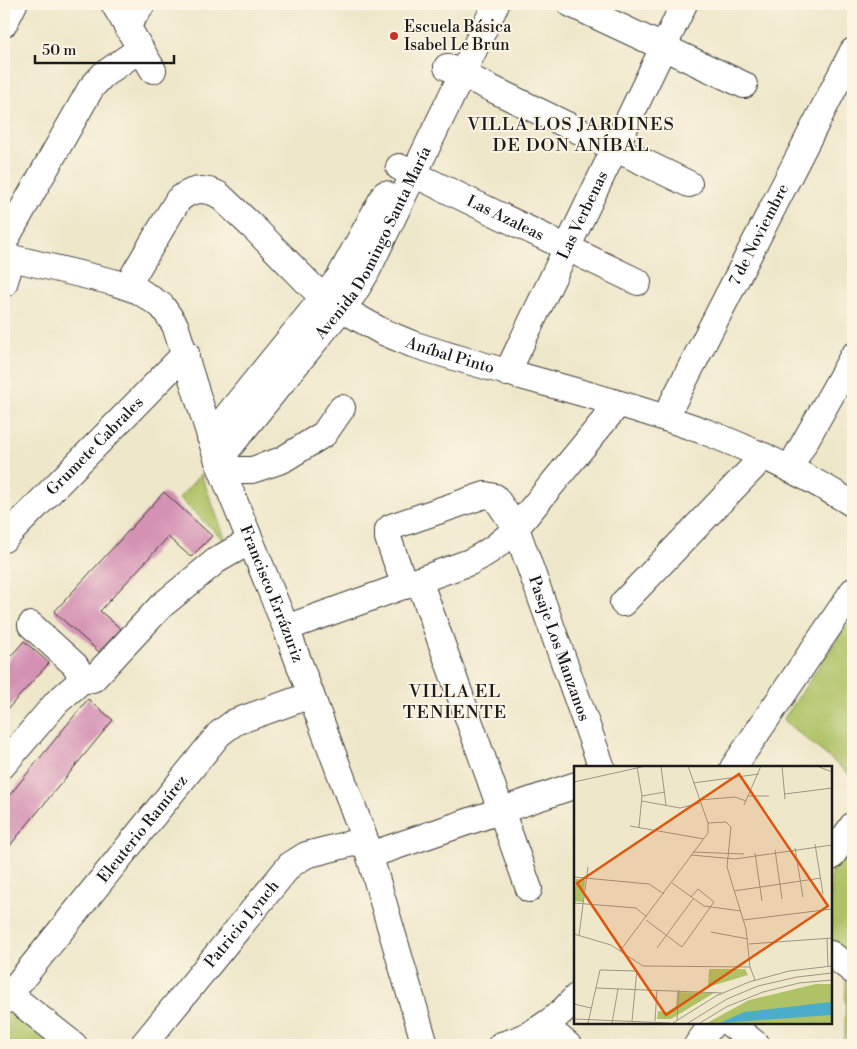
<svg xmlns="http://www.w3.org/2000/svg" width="857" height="1049" font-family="'Libre Bodoni',serif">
<rect width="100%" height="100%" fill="#fcf5e5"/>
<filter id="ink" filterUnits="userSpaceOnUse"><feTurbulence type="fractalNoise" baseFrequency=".02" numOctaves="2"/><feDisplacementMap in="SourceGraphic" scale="10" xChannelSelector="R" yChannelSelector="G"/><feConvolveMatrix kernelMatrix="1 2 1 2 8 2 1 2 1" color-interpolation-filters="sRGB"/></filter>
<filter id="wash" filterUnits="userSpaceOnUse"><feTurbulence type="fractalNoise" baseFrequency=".0096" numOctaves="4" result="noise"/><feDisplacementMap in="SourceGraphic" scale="20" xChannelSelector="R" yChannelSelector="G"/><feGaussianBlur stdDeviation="1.12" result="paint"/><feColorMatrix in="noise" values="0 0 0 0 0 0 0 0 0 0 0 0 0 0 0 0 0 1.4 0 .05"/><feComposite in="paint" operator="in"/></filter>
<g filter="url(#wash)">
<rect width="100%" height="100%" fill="#efe7ca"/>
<!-- green -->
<path fill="#afc266" stroke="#666f41" d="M201 474 227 543 179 498Z
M853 616V777L783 720Z
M853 837V1045H839L845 1037 846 979 831 967V870Z
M11 1007 58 1045H4V1016Z"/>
<g id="blocks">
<!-- building -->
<path fill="#d491b4" d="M164 492 212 536 191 557 168 537 100 611 121 629 99 652 54 612Z
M24 641 49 663 4 713V664Z
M88 699 113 720 8 848 4 845V802Z"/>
</g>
</g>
<g filter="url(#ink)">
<use href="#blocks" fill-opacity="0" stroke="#3c3a36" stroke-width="1"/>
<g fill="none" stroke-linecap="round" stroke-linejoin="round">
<!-- minor casing -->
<g stroke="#3c3a36" stroke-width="28">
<g id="minor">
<path d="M114 4 153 70"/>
<path d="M571 4 744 85"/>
<path d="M4 24 14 4"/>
<path d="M127 26 142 4"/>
<path d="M447 67 689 184"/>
<path id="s1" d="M399 167 638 282"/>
<path d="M4 242 91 88 103 75 140 49"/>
<path id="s2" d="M4 256 113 282 139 291 162 306 175 325 218 461 286 628 365 840 425 1045"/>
<path d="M4 284 12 258"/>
<path id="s3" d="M127 286 178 200C191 189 204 187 219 195L255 229 323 298 381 331 412 344 444 354C534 381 626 402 714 435 762 454 809 477 853 504"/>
<path id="s4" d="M507 373 684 4"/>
<path id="s5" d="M342 408 324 434 282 460 252 470H236L218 461 354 293 366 273 496 4"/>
<path id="s6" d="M665 418 853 51"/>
<path d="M210 437 339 278 385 194"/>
<path d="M790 468 853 356"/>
<path id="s7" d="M4 539 186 353"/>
<path d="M419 580 529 889"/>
<path id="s8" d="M405 586 388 538V530L391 527 485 495 495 497 516 528 602 768"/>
<path d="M623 603 764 456"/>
<path d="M31 625 75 665 79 672 81 681"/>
<path d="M286 628 470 562C488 553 502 543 516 528L618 404"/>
<path d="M4 764 57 702 81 681 93 679 161 606 217 560 250 541"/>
<path d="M733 768 853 591"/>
<path d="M370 855 576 785"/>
<path d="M831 857 853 825"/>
<path d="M831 954 853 971"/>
<path d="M4 990 74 1045"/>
<path id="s9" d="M4 1001 219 734 235 722 311 695"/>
<path d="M729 1023 757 1045"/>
<path d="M545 1026 568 1045"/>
<path id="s10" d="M143 1045 290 865 306 855 365 840"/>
<path d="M501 1045C532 1037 555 1021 576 997"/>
<path d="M697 1045 713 1023"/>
</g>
</g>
<!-- minor -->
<use href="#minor" stroke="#fff" stroke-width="26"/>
</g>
</g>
<!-- markers -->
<circle fill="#c8321e" stroke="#fcf5e5" stroke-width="2" cx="394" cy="36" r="5"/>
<g text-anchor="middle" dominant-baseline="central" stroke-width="4" stroke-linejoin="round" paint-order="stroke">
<!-- poi labels -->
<g font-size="16" fill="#1c1c1c" stroke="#fcf5e5" text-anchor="start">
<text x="404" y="27">Escuela Básica<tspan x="404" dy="18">Isabel Le Brun</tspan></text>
</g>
<!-- street labels -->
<g font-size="16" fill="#1c1c1c" stroke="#fcf5e5">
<text stroke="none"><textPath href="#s4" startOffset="175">Las Verbenas</textPath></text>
<text stroke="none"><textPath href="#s1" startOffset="118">Las Azaleas</textPath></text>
<text stroke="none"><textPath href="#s6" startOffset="206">7 de Noviembre</textPath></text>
<text stroke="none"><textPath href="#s5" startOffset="418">Avenida Domingo Santa María</textPath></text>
<text stroke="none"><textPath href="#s3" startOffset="431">Aníbal Pinto</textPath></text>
<text stroke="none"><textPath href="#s7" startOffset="130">Grumete Cabrales</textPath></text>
<text stroke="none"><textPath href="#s2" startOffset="476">Francisco Errázuriz</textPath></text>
<text stroke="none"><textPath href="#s8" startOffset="338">Pasaje Los Manzanos</textPath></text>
<text stroke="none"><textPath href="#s9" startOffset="221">Eleuterio Ramírez</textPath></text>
<text stroke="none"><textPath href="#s10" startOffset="156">Patricio Lynch</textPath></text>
</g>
<!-- neighbourhood labels -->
<g font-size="18" letter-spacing="1" fill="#1c1c1c" stroke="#fcf5e5">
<text x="571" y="124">VILLA LOS JARDINES<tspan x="571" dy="21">DE DON ANÍBAL</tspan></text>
<text x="455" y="691">VILLA EL<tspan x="455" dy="21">TENIENTE</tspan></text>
</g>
</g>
<!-- overview -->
<g transform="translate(574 766)">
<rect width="258" height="258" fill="#efe7ca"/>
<path d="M2 113 11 114 9 136 0 135ZM135 203H171L174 209 134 221ZM242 218H257V257H133L175 234ZM103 226 140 227 97 253H83L84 245 93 246 102 240Z" fill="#afc266"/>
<path d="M257 236V249L146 257 170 246Z" fill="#4badca"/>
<path fill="none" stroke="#9b9684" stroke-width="1" d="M87 0 92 39M208 0 211 33M243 0 258 6M63 1 68 30 65 61M0 16 72 0M119 17 185 8M211 28 258 22M68 30 91 26M174 30H195M125 34 161 31 172 35M68 35 106 42 126 37M170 39 187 0M134 57 152 56 157 61 153 101 172 163 176 201 181 214M56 60 130 73M241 78 249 128M221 82 229 131M201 84 208 133M119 86 170 88M181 87 188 135M117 89 161 93 258 79M0 111 75 118 90 128M98 117 130 140 167 145M160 125 247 112M0 137 62 142 73 151M72 154 108 181 140 136 124 123 117 131M169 154 258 143M137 166 174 173M0 168 37 179 69 200 176 201M5 169 14 101M253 172 254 201M175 178 258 172M83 182 119 133M46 185 134 67V57L114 0M22 222 148 227M0 238 17 242M0 253 96 257M103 254 105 224M58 255 63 204M81 255 83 224M14 257 26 204 63 205M38 257 44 223M99 257 142 230 175 216 215 205 258 200M114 257 153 233 184 220 223 211 258 207M126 257 152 241 189 226 225 217 258 214"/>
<path fill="#de560d" fill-opacity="0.15" stroke="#de560d" stroke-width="2.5" d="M165 8 254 140 92 249 3 117Z"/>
<rect width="258" height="258" fill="none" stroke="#1c1c1c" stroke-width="2.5"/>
</g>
<!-- margin -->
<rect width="857" height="1049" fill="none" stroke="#fcf5e5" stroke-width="20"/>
<!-- scale -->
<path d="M35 55v8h139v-8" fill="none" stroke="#1c1c1c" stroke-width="2.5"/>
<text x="42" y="55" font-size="15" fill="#1c1c1c" stroke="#fcf5e5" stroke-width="4" paint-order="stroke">50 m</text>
</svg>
